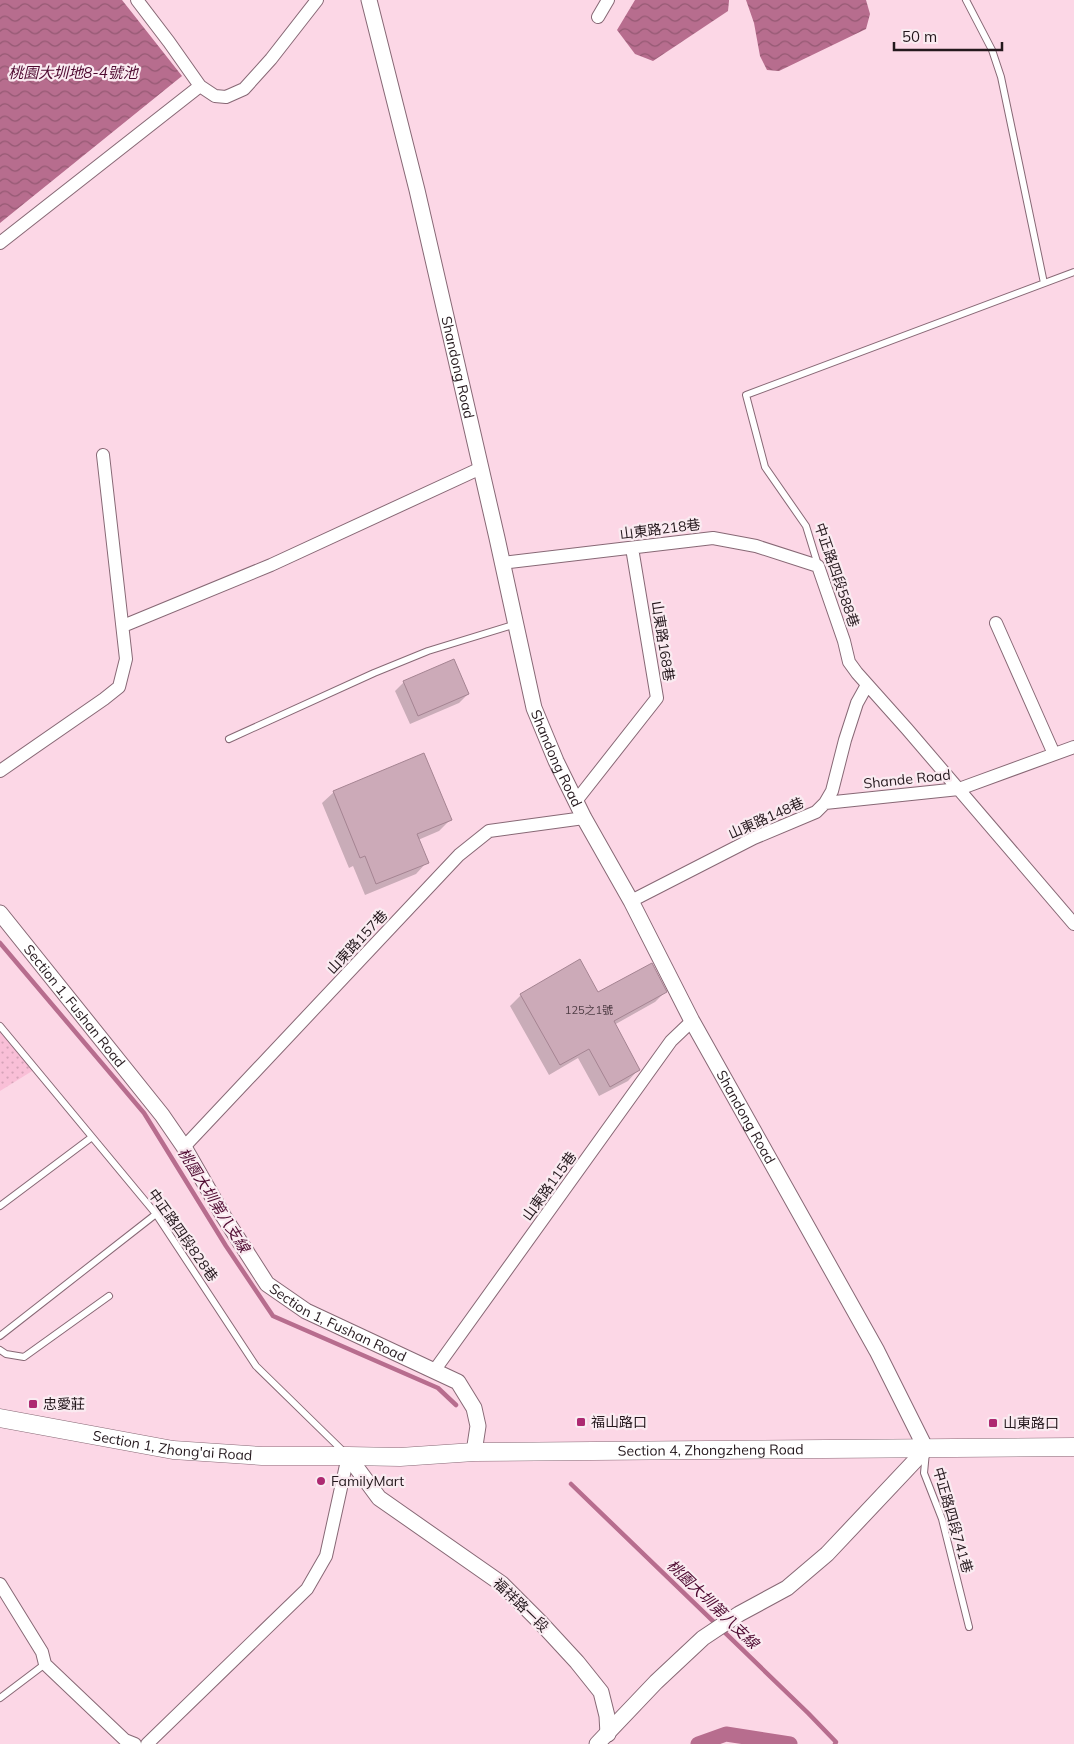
<svg xmlns="http://www.w3.org/2000/svg" width="1074" height="1744" font-family="Mulish,'Noto Sans TC',sans-serif">
<defs>
<pattern id="grass-dots" width="8" height="8" patternUnits="userSpaceOnUse" patternTransform="scale(1.25)"><rect width="8" height="8" fill="#f9bfd7"/><path d="M2 2h.1M6 6h.1" fill="none" stroke="#d5a3b8" stroke-width="1.8" stroke-linecap="round"/></pattern>
<pattern id="water-waves" width="16" height="10" patternUnits="userSpaceOnUse" patternTransform="scale(1.25)"><rect width="16" height="10" fill="#b76d8e"/><path d="M0 5q4-4 8 0t8 0" fill="none" stroke="#955973"/></pattern>
</defs>
<rect width="100%" height="100%" fill="#fcd7e6"/>
<!-- grass -->
<path fill="url(#grass-dots)" d="M0 1023 37 1068 0 1091Z"/>
<!-- water -->
<path fill="url(#water-waves)" d="M0 0H122L182 76 0 223Z
M635 0H729V1L728 11 653 61 635 54 617 30Z
M746 0H866L870 14 866 29 779 71 767 70 760 56 754 23Z"/>
<!-- shadow -->
<path fill="#0003" d="M404 682 468 694 459 703 410 724 395 691Z
M334 792 450 820 439 831 418 840 427 862 416 874 365 895 353 866 349 868 322 803Z
M665 992 655 1002 614 1025 638 1070 628 1081 599 1096 578 1058 549 1075 510 1006 521 995Z"/>
<g fill="none" stroke-linecap="round" stroke-linejoin="round">
<!-- stream -->
<path stroke="#b76d8e" stroke-width="4.5" d="M0 943 144 1113 226 1246 273 1316 438 1388 456 1405
M571 1484 808 1713 836 1742 835 1744"/>
<!-- canal -->
<path stroke="#b76d8e" stroke-width="15" d="M698 1744 726 1734 790 1744"/>
</g>
<!-- building -->
<path fill="#ccaab8" stroke="#a58492" d="M454 659 469 694 418 716 403 681Z
M424 753 452 820 417 834 429 863 376 884 365 856 360 858 333 791Z
M580 959 598 992 652 963 667 992 614 1021 640 1070 610 1087 589 1049 560 1065 520 994Z"/>
<g fill="none" stroke-linecap="round" stroke-linejoin="round">
<!-- service casing -->
<g stroke="#876875" stroke-width="8">
<path id="service" d="M966 0 992 50 1001 77 1044 283
M818 565 806 526 765 467 746 395 1074 272
M229 739 374 673 428 651 516 624
M0 1026 156 1214 256 1366 345 1453
M0 1206 92 1137
M0 1336 156 1214
M0 1350 6 1354 24 1357 109 1296
M926 1452 924 1473 942 1519 969 1627
M0 1698 45 1664"/>
</g>
<!-- minor casing -->
<g stroke="#876875" stroke-width="14">
<path id="minor" d="M137 0 169 42 200 86 215 96 226 97 244 89 271 59 317 0
M598 17 608 0
M0 243 200 86
M502 563 713 538 756 546 818 566 844 641 849 662 857 673 907 729 1074 924
M996 623 1054 754
M123 626 271 565 481 468
M0 771 104 699 119 687 126 659 103 455
M576 801 657 698 632 548
M825 803 959 789 1074 747
M631 901 754 838 816 812 825 803 832 791 845 740 857 703 867 685
M184 1147 459 855 489 831 584 818
M434 1371 671 1041 692 1021
M0 1584 42 1652 45 1664 125 1740 135 1744
M147 1744 307 1589 326 1556 348 1456"/>
</g>
<!-- tertiary casing -->
<g stroke="#876875" stroke-width="17">
<g id="tertiary">
<path id="s1" d="M369 0 417 190 497 538 534 708 556 761 584 818 631 901 692 1021 877 1351 926 1449 827 1554 787 1588 739 1614 703 1638 656 1682 597 1744"/>
<path id="s2" d="M0 913 162 1115 184 1147 224 1217 267 1284 306 1311 458 1382 474 1408 478 1426 474 1452"/>
<path d="M348 1456 379 1498 502 1584 541 1623 577 1662 601 1692 607 1716 608 1734"/>
</g>
</g>
<!-- secondary casing -->
<g stroke="#876875" stroke-width="19">
<g id="secondary">
<path id="s3" d="M0 1418 173 1450 262 1456H348L400 1457 474 1452 1074 1447"/>
</g>
</g>
<!-- service -->
<use href="#service" stroke="#fff" stroke-width="6"/>
<!-- minor -->
<use href="#minor" stroke="#fff" stroke-width="12"/>
<!-- tertiary -->
<use href="#tertiary" stroke="#fff" stroke-width="15"/>
<!-- secondary -->
<use href="#secondary" stroke="#fff" stroke-width="18"/>
</g>
<!-- markers -->
<g fill="#ad2971" stroke="#faebf1" stroke-width="2">
<rect x="28" y="1399" width="10" height="10" rx="2.5"/>
<rect x="576" y="1417" width="10" height="10" rx="2.5"/>
<rect x="988" y="1418" width="10" height="10" rx="2.5"/>
<circle cx="321" cy="1481" r="5"/>
</g>
<g text-anchor="middle" dominant-baseline="central" stroke-width="4.5" stroke-linejoin="round" paint-order="stroke">
<!-- number labels -->
<g font-size="11" fill="#4e3c44">
<text x="589" y="1010">125之1號</text>
</g>
<!-- street labels -->
<g font-size="14" fill="#24181d" stroke="#faebf1">
<text stroke="none"><textPath href="#s1" startOffset="378">Shandong Road</textPath></text>
<text transform="translate(660 529) rotate(-7)">山東路218巷</text>
<text transform="translate(837 575) rotate(71)">中正路四段588巷</text>
<text transform="translate(663 641) rotate(81)">山東路168巷</text>
<text stroke="none"><textPath href="#s1" startOffset="782">Shandong Road</textPath></text>
<text transform="translate(907 779) rotate(-6)">Shande Road</text>
<text transform="translate(766 818) rotate(-24)">山東路148巷</text>
<text transform="translate(357 942) rotate(-47)">山東路157巷</text>
<text stroke="none"><textPath href="#s2" startOffset="119">Section 1, Fushan Road</textPath></text>
<text stroke="none"><textPath href="#s1" startOffset="1188">Shandong Road</textPath></text>
<text transform="translate(549 1186) rotate(-54)">山東路115巷</text>
<text transform="translate(183 1235) rotate(55)">中正路四段828巷</text>
<text stroke="none"><textPath href="#s2" startOffset="539">Section 1, Fushan Road</textPath></text>
<text stroke="none"><textPath href="#s3" startOffset="175">Section 1, Zhong'ai Road</textPath></text>
<text stroke="none"><textPath href="#s3" startOffset="714">Section 4, Zhongzheng Road</textPath></text>
<text transform="translate(953 1520) rotate(74)">中正路四段741巷</text>
<text transform="translate(521 1605) rotate(44)">福祥路一段</text>
</g>
<!-- poi labels -->
<g font-size="14" fill="#24181d" stroke="#faebf1" text-anchor="start">
<text x="43" y="1404">忠愛莊</text>
<text x="591" y="1422">福山路口</text>
<text x="1003" y="1423">山東路口</text>
<text x="331" y="1481">FamilyMart</text>
</g>
<!-- water labels -->
<g font-size="15" font-style="italic" fill="#4e0930" stroke="#faebf1">
<text x="73" y="72">桃園大圳地8-4號池</text>
<text transform="translate(214 1200) rotate(58)">桃園大圳第八支線</text>
<text transform="translate(713 1604) rotate(44)">桃園大圳第八支線</text>
</g>
</g>
<!-- scale -->
<path d="M894 42v8h108v-8" fill="none" stroke="#24181d" stroke-width="2.5"/>
<text x="902" y="42" font-size="15" fill="#24181d" stroke="#faebf1" stroke-width="4" paint-order="stroke">50 m</text>
</svg>
